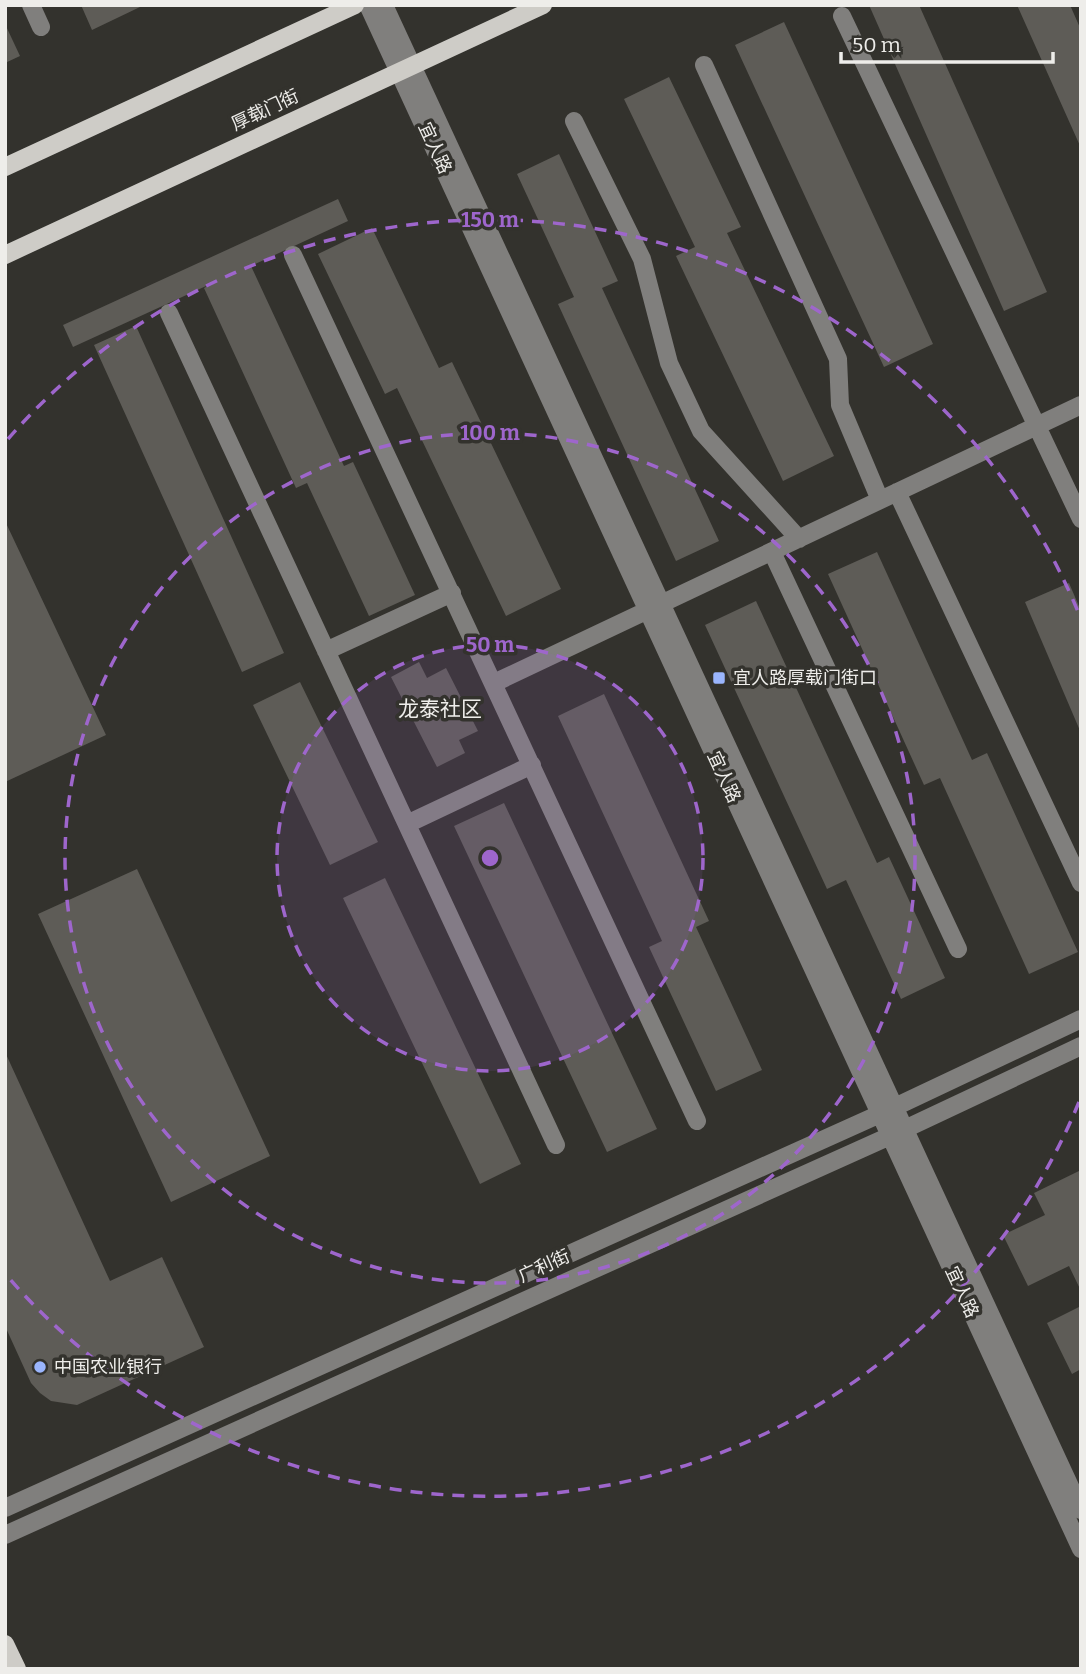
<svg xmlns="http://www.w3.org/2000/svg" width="1086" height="1674" font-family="Bitter,'Noto Sans SC',serif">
<rect width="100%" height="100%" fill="#33322d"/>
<!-- building -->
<path fill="#5e5c57" d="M81 5H139L140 7 92 30Z
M869 5H919L1047 292 1004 311Z
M1017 5H1070L1081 30V148Z
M784 22 933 344 884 367 735 45Z
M5 24 20 56 5 63Z
M669 77 741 227 727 233 834 456 783 481 676 256 695 247 624 99Z
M559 154 618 281 602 288 719 541 676 561 558 304 574 297 517 174Z
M338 199 348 221 251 266 344 466 353 462 415 595 369 616 307 483 296 488 204 288 217 281 73 347 63 325Z
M372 228 439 368 452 362 561 589 506 616 397 388 385 394 318 254Z
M136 326 284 653 242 672 94 345Z
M5 521 106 735 5 782Z
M877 552 972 760 987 753 1078 952 1029 974 940 778 924 785 828 574Z
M1069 583 1081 611V733L1025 602Z
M756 601 877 863 889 857 945 978 901 999 846 880 827 889 705 625Z
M419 662 427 678 446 668 478 731 459 740 465 753 437 767 391 677Z
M300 682 378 842 330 865 253 705Z
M604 694 709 921 696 927 762 1070 716 1091 649 947 662 941 558 716Z
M504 803 657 1129 607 1152 454 826Z
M137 869 270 1156 171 1202 38 914Z
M385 878 521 1164 480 1184 343 898Z
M5 1052 110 1281 162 1257 204 1347 77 1405 51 1401 40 1393 31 1383 5 1326Z
M1081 1170V1291L1069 1266 1028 1286 1003 1235 1045 1215 1034 1193Z
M1081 1306V1369L1072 1374 1047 1323Z"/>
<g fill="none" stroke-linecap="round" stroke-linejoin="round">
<!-- minor -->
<path stroke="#807f7d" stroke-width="18" d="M31 5 41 27
M368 5 1081 1549
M384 5 1081 1510
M842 16 1081 519
M704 65 838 359 840 405 880 500
M574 121 642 259 669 363 701 431 799 539
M293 255 697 1121
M169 313 556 1145
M897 492 1081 883
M772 552 958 949
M326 651 452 593
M494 683 1081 405
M407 824 532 765
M5 1508 880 1114 1081 1019
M5 1535 890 1136 1081 1046"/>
<!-- major -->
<path stroke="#ceccc7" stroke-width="18" d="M5 167 355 5
M5 255 543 5
M5 1644 17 1669"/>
</g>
<!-- distance rings -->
<circle cx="490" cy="858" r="213" fill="#9e66cc" fill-opacity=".12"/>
<g fill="none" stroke="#9e66cc" stroke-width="3.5" stroke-dasharray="12 9">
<circle cx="490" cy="858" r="213"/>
<circle cx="490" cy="858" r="425"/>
<path d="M1079 1102A638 638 0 0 1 8 1277M8 439A638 638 0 0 1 1079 614"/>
</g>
<!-- markers -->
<g fill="#9ab5fd" stroke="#33322d" stroke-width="2.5">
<rect x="712" y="671" width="14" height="14" rx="3.5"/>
<circle cx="40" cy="1367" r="7"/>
</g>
<g text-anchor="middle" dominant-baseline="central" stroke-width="7" stroke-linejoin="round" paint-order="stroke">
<!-- street labels -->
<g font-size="18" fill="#eeedea" stroke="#33322d">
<text transform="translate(265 110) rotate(-25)">厚载门街</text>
<text transform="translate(435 148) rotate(65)">宜人路</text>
<text transform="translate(724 777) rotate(65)">宜人路</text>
<text transform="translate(544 1266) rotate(-24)">广利街</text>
<text transform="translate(962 1292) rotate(65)">宜人路</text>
</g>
<!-- poi labels -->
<g font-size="18" fill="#eeedea" stroke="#33322d" text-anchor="start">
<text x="733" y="678">宜人路厚载门街口</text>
<text x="54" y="1367">中国农业银行</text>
</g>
<!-- quarter labels -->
<g font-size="21" fill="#eeedea" stroke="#33322d">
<text x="440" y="709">龙泰社区</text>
</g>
</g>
<circle cx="490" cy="858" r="10" fill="#9e66cc" stroke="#33322d" stroke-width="3.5"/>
<g font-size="21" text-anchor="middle" font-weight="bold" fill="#9e66cc" stroke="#33322d" stroke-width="7" stroke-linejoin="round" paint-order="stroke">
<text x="490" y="227">150 m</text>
<text x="490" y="440">100 m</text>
<text x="490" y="652">50 m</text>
</g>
<!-- border -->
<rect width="1086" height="1674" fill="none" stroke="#eeedea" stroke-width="14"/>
<!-- scale -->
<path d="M841 52v10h212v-10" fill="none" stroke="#eeedea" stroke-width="3.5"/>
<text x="852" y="52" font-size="21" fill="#eeedea" stroke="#33322d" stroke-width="5" paint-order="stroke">50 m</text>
</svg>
